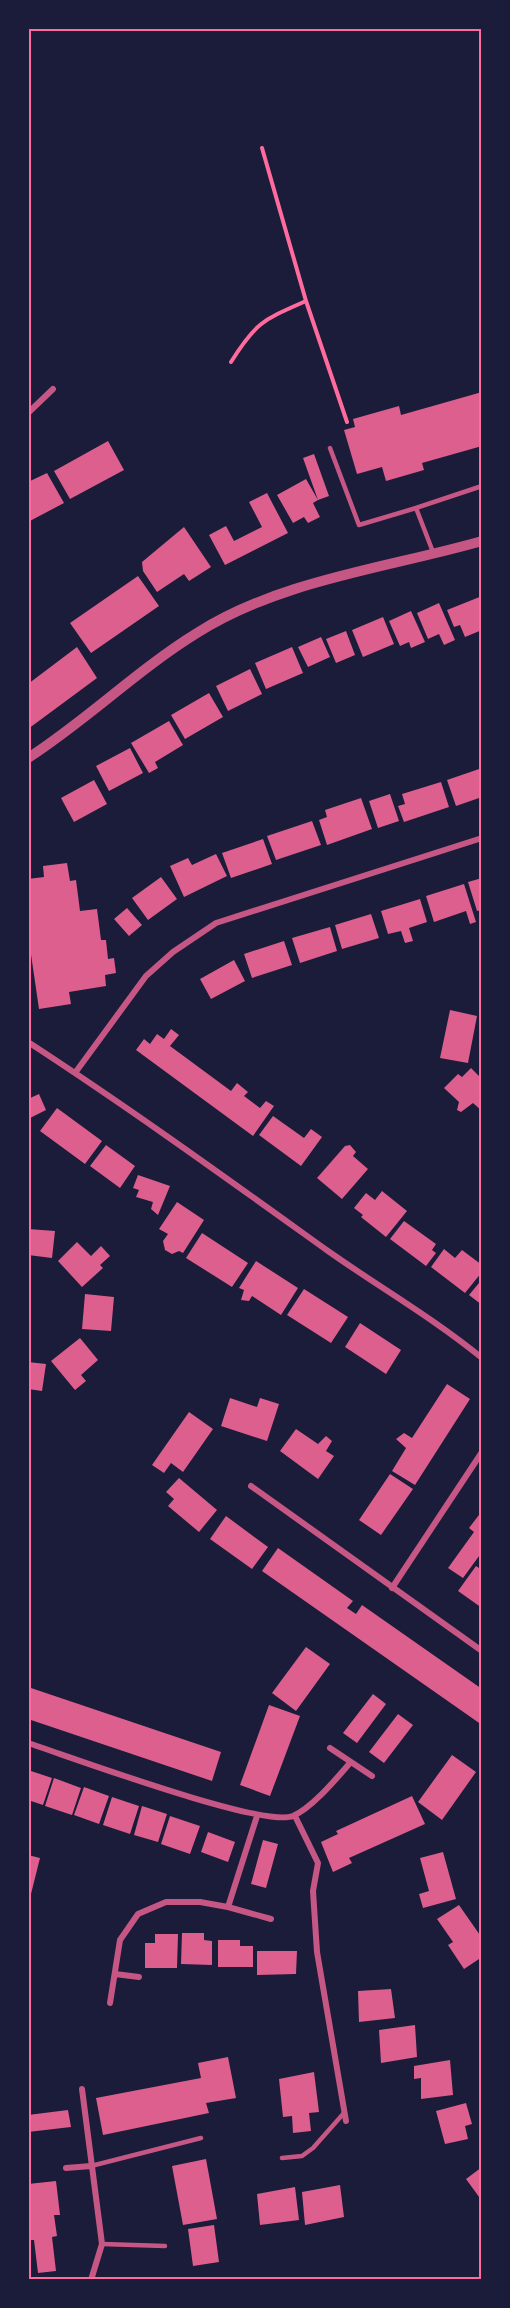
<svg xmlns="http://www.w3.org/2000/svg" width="510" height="2308" font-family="'Roboto Condensed',sans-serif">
<rect width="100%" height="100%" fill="#1b1b3a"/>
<!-- building -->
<path fill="#dd5f8e" d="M482 392V446L422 463 424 470 386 481 382 467 357 474 344 430 355 427 353 419 399 406 401 415Z
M108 441 124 470 70 499 54 471Z
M314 454 329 496 318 500 303 458Z
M47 473 64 503 28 522V482Z
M306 479 318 500 313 503 320 517 308 523 304 517 293 523 277 495Z
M267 493 288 533 225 565 209 535 226 526 234 541 262 527 249 502Z
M184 527 211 567 189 581 184 574 157 592 143 571 142 562Z
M138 576 159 606 91 653 70 623Z
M482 596V630L465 637 460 625 454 627 447 610Z
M439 603 455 640 444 645 439 634 428 639 417 613Z
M411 611 425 642 411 648 409 642 400 646 389 621Z
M383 617 394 644 363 657 352 630Z
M346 631 355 655 336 663 326 639Z
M321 637 330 657 308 667 298 647Z
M77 647 97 678 28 729V684Z
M292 647 303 673 266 689 255 663Z
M250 669 262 694 228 711 216 686Z
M209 693 223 717 185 739 171 715Z
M169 721 183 745 155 762 158 768 149 773 131 743Z
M130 748 143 773 109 791 96 766Z
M482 768V797L456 806 447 780Z
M94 780 107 804 74 822 61 798Z
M441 782 449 807 404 822 398 806 405 804 402 794Z
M390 794 399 821 378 828 369 801Z
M361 798 372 829 327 845 319 820 327 817 325 810Z
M312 821 321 845 276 860 267 836Z
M263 839 272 864 231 878 222 853Z
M216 854 227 876 184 897 170 866 188 858 192 865Z
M67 863 70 881 76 880 80 911 97 909 101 940H106L108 959 114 958 116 973 105 975 106 986 69 992 71 1004 39 1009 28 934V879L44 877 43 866Z
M161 877 177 899 148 920 132 898Z
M482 878V910L477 911 468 882Z
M464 884 476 922 470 924 466 911 434 922 426 896Z
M420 899 427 922 409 928 413 941 405 943 401 931 388 934 381 911Z
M127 908 142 925 129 936 114 919Z
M371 914 379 938 342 949 335 925Z
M330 927 337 951 300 963 292 938Z
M284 941 292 965 252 978 244 954Z
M234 960 245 981 211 999 200 979Z
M450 1010 477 1016 468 1063 440 1058Z
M171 1029 179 1035 170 1046 231 1091 237 1083 248 1092 244 1096 260 1108 266 1101 274 1106 253 1136 136 1050 144 1039 150 1044 157 1034 164 1039Z
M471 1068 482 1079V1111L473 1103 461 1112 457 1110 459 1102 444 1088 458 1074 462 1077Z
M39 1094 46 1110 28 1119V1099Z
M57 1108 102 1141 85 1164 40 1131Z
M273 1116 304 1138 311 1129 322 1137 301 1166 259 1135Z
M106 1145 135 1166 120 1188 90 1166Z
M350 1145 356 1152 353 1156 368 1169 342 1199 317 1178 345 1146Z
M138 1175 170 1186 158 1215 151 1209 153 1202 136 1197 139 1190 133 1188Z
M382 1191 407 1211 386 1237 361 1217 363 1215 354 1208 366 1193 375 1200Z
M177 1202 204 1220 183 1253 179 1251 172 1254 165 1250 163 1241 168 1234 159 1229Z
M404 1221 436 1244 432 1250 436 1253 426 1266 390 1239Z
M28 1229 55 1231 52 1258 28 1255Z
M202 1233 248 1263 232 1287 186 1258Z
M77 1242 91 1256 101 1246 110 1256 100 1265 103 1268 82 1287 58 1261Z
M444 1249 455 1258 462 1250 482 1265V1272L465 1293 431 1267Z
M256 1261 298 1288 281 1315 252 1296 249 1301 241 1300 244 1290 239 1288Z
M479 1283 482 1285V1305L469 1295Z
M304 1289 348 1317 331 1343 287 1315Z
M85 1294 114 1297 111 1331 82 1329Z
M360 1323 401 1350 386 1374 345 1347Z
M80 1338 98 1360 81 1375 86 1381 75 1390 51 1361Z
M28 1362 46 1364 42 1391 28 1389Z
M447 1384 470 1399 415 1485 392 1471 406 1448 396 1439 404 1433 412 1438Z
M230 1398 257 1407 260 1398 279 1404 267 1441 221 1426Z
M189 1412 213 1429 183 1472 171 1463 164 1473 152 1465Z
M296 1429 318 1444 326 1436 332 1441 326 1451 334 1456 318 1479 280 1451Z
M390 1474 413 1489 381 1535 359 1520Z
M179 1478 217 1510 199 1532 168 1506 174 1499 166 1492Z
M482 1511V1552L463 1578 448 1568 474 1532 469 1528Z
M226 1516 268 1547 252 1569 210 1539Z
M278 1548 353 1601 347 1608 356 1614 362 1605 482 1689V1725L262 1571Z
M476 1566 482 1570V1608L458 1591Z
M306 1647 330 1664 296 1711 272 1693Z
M28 1687 221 1752 212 1781 28 1719Z
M373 1694 386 1704 357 1743 343 1733Z
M269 1705 300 1716 270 1796 240 1785Z
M398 1714 413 1725 384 1763 369 1752Z
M452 1755 476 1772 442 1820 418 1802Z
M28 1770 52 1778 43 1805 28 1800Z
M54 1778 81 1788 72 1815 45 1806Z
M84 1787 109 1796 99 1824 74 1815Z
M412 1796 425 1824 349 1858 352 1863 333 1872 321 1842 338 1834 336 1831Z
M112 1797 139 1806 130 1834 103 1825Z
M142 1806 167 1814 158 1842 134 1835Z
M170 1816 200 1826 190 1854 161 1844Z
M208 1832 235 1842 228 1862 201 1852Z
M263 1840 278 1844 266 1888 251 1884Z
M443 1852 456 1899 423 1908 419 1894 429 1891 420 1858Z
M28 1855 40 1858 29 1902H28Z
M459 1905 482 1938V1957L464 1969 448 1945 453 1942 437 1919Z
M182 1933H204V1940L212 1941V1965L181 1964Z
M155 1934H178L177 1968H145V1943H155Z
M218 1940H240V1946H253V1967H218Z
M257 1951H297L296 1974 257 1975Z
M391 1989 395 2018 359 2022 358 1991Z
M415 2025 417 2057 381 2063 379 2030Z
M228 2057 236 2098 206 2103 209 2113 103 2135 96 2098 201 2078 198 2063Z
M450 2060 453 2095 421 2099V2078L414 2079V2066Z
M314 2072 319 2112 309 2113 311 2131 293 2133 292 2116 283 2117 279 2079Z
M466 2103 472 2124 465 2126 468 2139 445 2144 436 2111Z
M68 2110 71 2127 28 2132V2115Z
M206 2159 217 2219 183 2225 172 2166Z
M482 2167V2201L466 2179Z
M56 2181 60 2215H54L57 2236 52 2237 56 2271 38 2273 34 2240H29L28 2238V2184Z
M340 2185 344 2217 305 2225 302 2192Z
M295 2187 299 2220 260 2225 257 2194Z
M214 2225 219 2262 193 2266 188 2229Z"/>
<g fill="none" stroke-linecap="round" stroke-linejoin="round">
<!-- path -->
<path stroke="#ff6b9d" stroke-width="4" d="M306 301 347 422
M231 362C256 322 263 320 306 301L262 148"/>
<!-- service -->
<path stroke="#c65784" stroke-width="4.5" d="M330 448 359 525 416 508
M433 552 416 508 482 486
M282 2158 302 2156 313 2148 344 2113
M91 2166 201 2138
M102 2244 165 2246"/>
<!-- minor -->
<path stroke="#c65784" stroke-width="6" d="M28 413 53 389
M28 1042C131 1109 229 1180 328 1251 379 1287 433 1318 482 1358
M75 1073 146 976 173 952 216 923 482 838
M251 1486 482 1651
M392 1588 482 1452
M28 1743C71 1757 262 1828 293 1816 312 1808 336 1779 350 1763
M330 1748 372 1776
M295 1816 318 1863 313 1891 317 1952 346 2121
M228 1907 271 1919
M115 1974 139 1977
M110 2003 120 1940 138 1914 166 1902H200L228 1907 257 1816
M82 2089 102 2244 91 2280
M66 2168 91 2166"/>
<!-- tertiary -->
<path stroke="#c65784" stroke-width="10" d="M28 758C87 720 137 670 197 633 280 580 388 568 482 541"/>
</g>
<!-- border -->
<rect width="510" height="2308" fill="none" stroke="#1b1b3a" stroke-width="60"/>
<rect x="30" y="30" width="450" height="2248" fill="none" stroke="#ff6b9d" stroke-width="2"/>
</svg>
